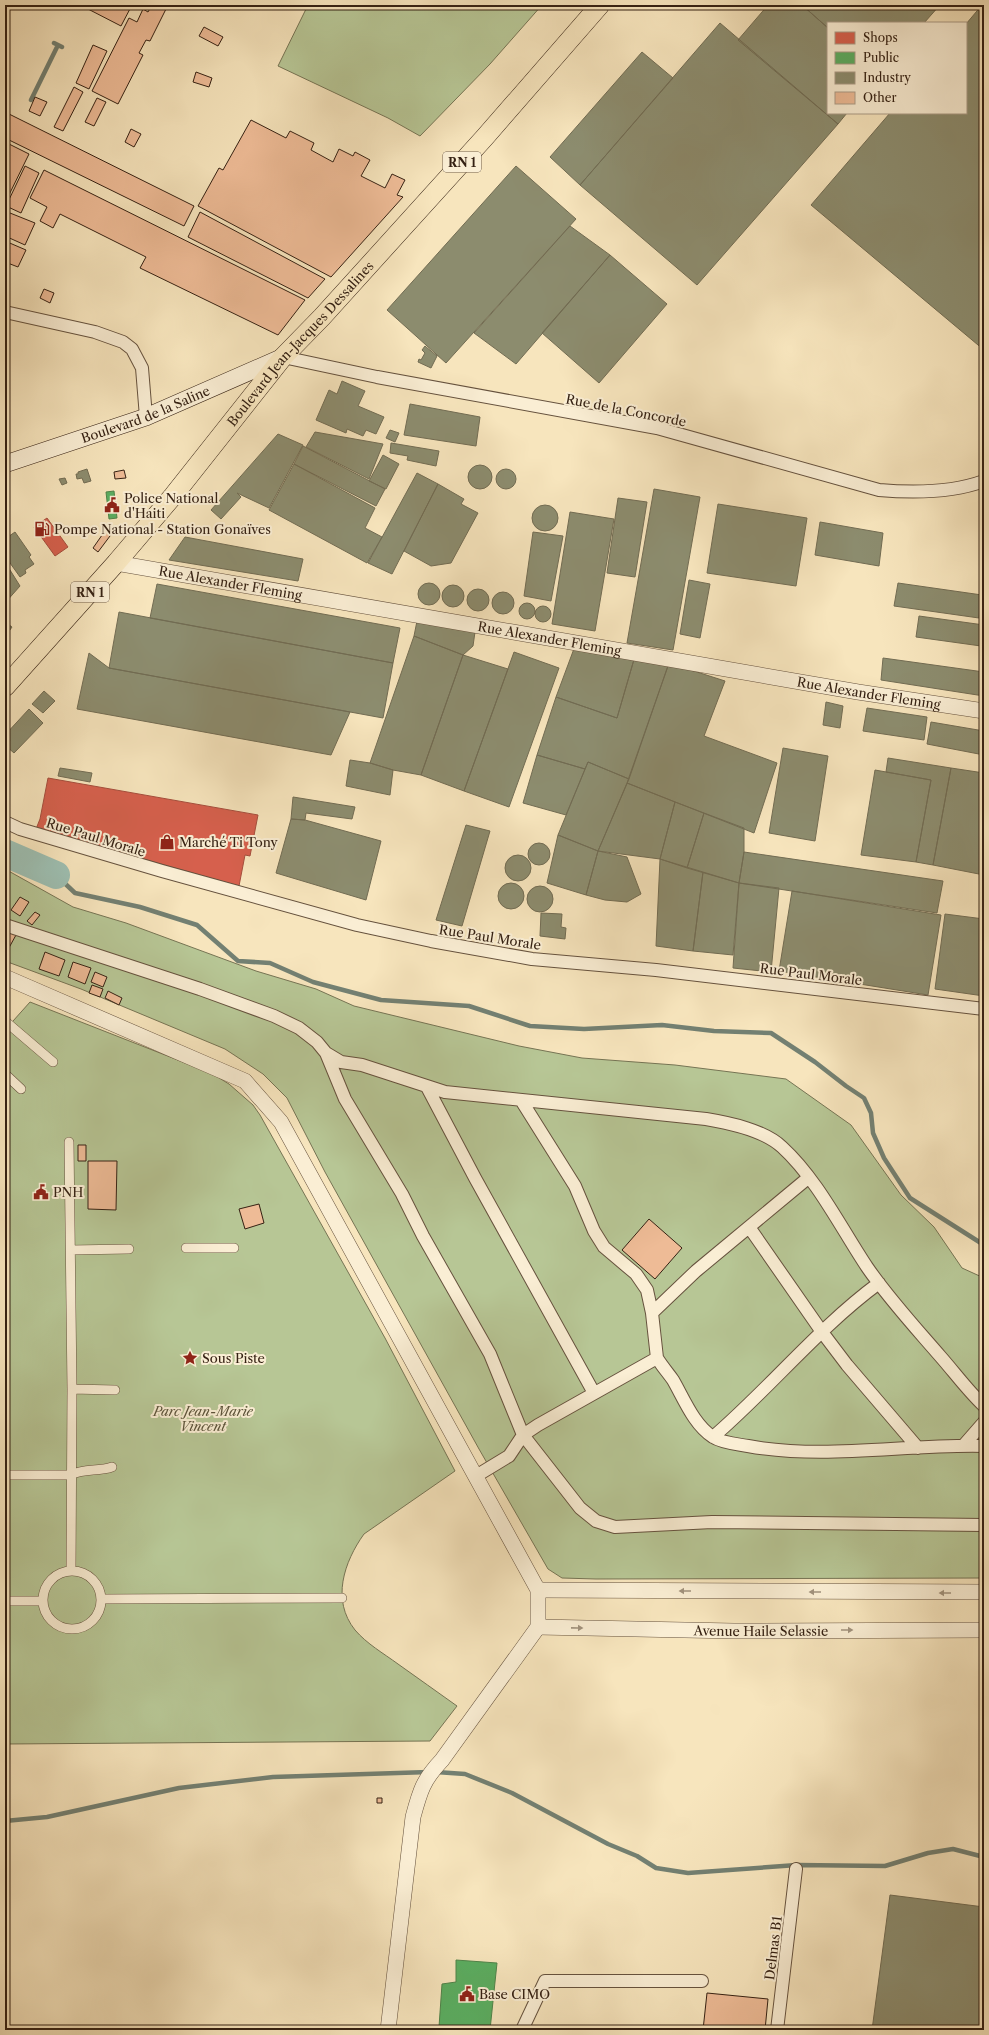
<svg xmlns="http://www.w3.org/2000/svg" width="989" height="2035" font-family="'Libre Caslon Text',serif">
<rect width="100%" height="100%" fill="#f7e5bd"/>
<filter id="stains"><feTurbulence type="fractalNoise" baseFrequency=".005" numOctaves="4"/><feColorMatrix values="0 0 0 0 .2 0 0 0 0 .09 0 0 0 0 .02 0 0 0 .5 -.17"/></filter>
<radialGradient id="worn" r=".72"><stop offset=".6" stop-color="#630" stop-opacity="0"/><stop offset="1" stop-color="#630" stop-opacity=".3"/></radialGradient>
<!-- green -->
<path fill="#b7c695" stroke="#767454" d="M308 5H542L490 64 420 136 388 118 278 66Z
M5 869 73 907 126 923 256 971 316 989 354 1006 519 1046 582 1058 675 1065 786 1079 851 1125 901 1195 934 1227 962 1268 984 1278V1578L596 1579 562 1578 548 1569 479 1449 325 1172 287 1098 263 1074 225 1049 81 989 5 961Z
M30 1002 211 1073 229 1084 253 1105 260 1115 385 1338 455 1471 364 1534C344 1562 331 1600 355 1630 367 1644 383 1653 398 1664 418 1678 437 1692 457 1706L430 1741 5 1744V1030Z"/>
<!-- shops -->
<path fill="#d6604d" stroke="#a64d3c" d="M47 518 68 547 55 556 34 527Z
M48 778 258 815 250 856 245 855 239 886 36 829 40 819Z"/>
<!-- public -->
<path fill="#5aae61" stroke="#4f844a" d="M114 491 117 518 109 519 106 492Z
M456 1960 497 1963 490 2030H450L451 2026 439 2027 442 1984 456 1982Z"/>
<!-- industry -->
<path fill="#8c8c6e" stroke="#726c53" d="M768 5H802L828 28V113H847L838 124 738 40Z
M802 5H940L924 23H828V28Z
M982 5H984V350L811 205 890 113H966V24Z
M720 23 838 124 697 285 580 185Z
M642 52 673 78 580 185 550 157Z
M516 166 576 219 446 363 387 310Z
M570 226 610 255 516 364 474 333Z
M610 255 667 304 599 383 542 333Z
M425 346 437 356 431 368 418 362 419 359 421 360 425 353 422 350Z
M342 381 365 391 358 406 384 417 376 434 366 430 363 436 347 429 346 433 316 420 329 390 337 394Z
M410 404 480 417 476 446 404 435Z
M390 430 399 433 395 442 386 438Z
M315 432 383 444 369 479 306 447Z
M278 434 303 445 269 508 237 493 241 497 221 519 211 510Z
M391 443 439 451 436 466 407 460 408 456 390 453Z
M303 446 385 489 376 506 294 464Z
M383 455 399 464 386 489 369 481Z
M294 464 375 508 365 528 382 537 367 563 269 510Z
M468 477a12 12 0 1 1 24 0a12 12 0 1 1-24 0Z
M496 479a10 10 0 1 1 20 0a10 10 0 1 1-20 0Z
M87 469 91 481 84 483 82 478 77 479 76 474H78V472Z
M417 473 438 484 392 574 368 563Z
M65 478 67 483 62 485 59 479Z
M438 484 464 499 461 504 478 513 451 563 431 566 404 551Z
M654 489 700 497 673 650 627 643Z
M618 498 647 502 635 577 607 573Z
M718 504 807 518 796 586 707 573Z
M532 518a13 13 0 1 1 26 0a13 13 0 1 1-26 0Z
M570 512 614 519 595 631 552 624Z
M820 522 883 533 879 566 815 555Z
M15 532 31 555 29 557 34 564 25 570 26 573 20 577 5 556V539Z
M533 532 563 536 551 601 524 596Z
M185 537 303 559 298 581 169 560Z
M5 562 20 586 5 603Z
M689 580 710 584 700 638 680 634Z
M418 594a11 11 0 1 1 22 0a11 11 0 1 1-22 0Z
M898 583 982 595 979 618 894 606Z
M157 584 400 628 393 663 150 618Z
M442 596a11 11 0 1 1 22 0a11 11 0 1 1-22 0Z
M467 600a11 11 0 1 1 22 0a11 11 0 1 1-22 0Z
M492 603a11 11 0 1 1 22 0a11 11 0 1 1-22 0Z
M519 611a8 8 0 1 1 16 0a8 8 0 1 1-16 0Z
M535 614a8 8 0 1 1 16 0a8 8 0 1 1-16 0Z
M119 612 393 663 383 718 109 668Z
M919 616 984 625 981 646 916 637Z
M417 621 475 632 473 646 463 655 414 636Z
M5 622 12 627 5 637Z
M414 636 463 655 421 775 393 770 370 763Z
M575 646 635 656 617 718 556 697Z
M514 652 559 668 509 807 464 791Z
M89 653 109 668 350 712 331 755 77 709Z
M463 655 508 669 464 791 421 775Z
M635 656 669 663 629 779 588 762 585 769 537 755 556 697 617 718Z
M883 658 984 672V696L881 680Z
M669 663 725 681 704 736 777 763 754 833 627 783Z
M44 691 55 701 43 713 32 704Z
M826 702 843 706 840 728 823 725Z
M867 708 927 717 924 740 863 731Z
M29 709 43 723 14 753 6 746 10 740 5 735Z
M931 722 984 731V755L927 744Z
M783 748 828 756 815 841 769 833Z
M5 751 10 756 5 762Z
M537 755 585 769 566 815 523 803Z
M888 758 951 768 933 865 916 862 931 780 886 772Z
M350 760 370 763 393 770 390 795 346 786Z
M588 762 629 779 598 851 558 835Z
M60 768 92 773 90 782 58 776Z
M951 768 984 773V875L933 865Z
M875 770 931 780 916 862 861 855Z
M627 783 675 802 660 859 598 851Z
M293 797 355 807 352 819 306 813 305 820 291 819Z
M675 802 704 813 687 868 660 859Z
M704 813 744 828V852L739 883 687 868Z
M291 819 305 820 381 841 366 900 276 873Z
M466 825 490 831 462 926 436 920Z
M558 835 598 851 586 895 547 883Z
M528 854a11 11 0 1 1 22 0a11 11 0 1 1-22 0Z
M598 851 627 857 641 894 627 902 605 900 586 895Z
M744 852 943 881 937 913 739 883Z
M505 868a13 13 0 1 1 26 0a13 13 0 1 1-26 0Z
M660 859 703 872 693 951 656 946Z
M703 872 739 883 733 955 693 951Z
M739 883 779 888 771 972 733 968Z
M498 896a13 13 0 1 1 26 0a13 13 0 1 1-26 0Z
M527 899a13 13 0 1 1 26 0a13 13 0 1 1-26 0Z
M792 891 941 915 928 995 779 971Z
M541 913 562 914 561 927 566 928 565 939 540 936Z
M945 914 984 919V996L935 989Z
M890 1895 984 1907V2030H872Z"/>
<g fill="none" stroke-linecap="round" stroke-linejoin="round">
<!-- stream -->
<path stroke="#738072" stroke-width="4.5" d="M5 17 7 18
M54 43 62 47
M31 100 58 45
M56 875 75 893 140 907 197 925 238 961 270 963 313 982 381 1000 469 1006 530 1026 584 1029 662 1025 714 1031 771 1033 815 1062 846 1086 864 1098 871 1113 873 1133 884 1158 910 1198 984 1245
M436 1772 465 1774 512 1793 608 1844 637 1856 656 1868 688 1873 797 1865 885 1866 928 1853 953 1849 984 1857
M5 1821 47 1817 179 1788 273 1777 429 1772"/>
<!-- river -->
<path stroke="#9dbfb2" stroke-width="28" d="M5 853 56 875"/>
</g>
<!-- building -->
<path fill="#eebb96" stroke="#352113" d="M90 5H132L121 26 88 9Z
M152 5H168L150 41 146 40 139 53 143 55 118 104 92 91 129 18 137 22 143 9 148 12Z
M204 27 223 37 218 46 199 36Z
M93 45 107 51 89 89 76 83Z
M196 72 212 78 209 87 193 82Z
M74 87 83 92 63 131 54 127Z
M35 97 47 102 40 116 29 111Z
M97 98 106 102 94 126 85 122Z
M5 112 194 206 184 226 5 138Z
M251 120 286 138 290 131 314 143 311 150 333 162 339 149 353 156 355 152 370 160 361 176 385 188 392 174 405 180 397 195 403 197 331 277 198 206 219 168 223 170Z
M131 129 141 134 134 147 125 142Z
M5 142 29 154 6 201H5Z
M25 166 39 173 21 213 6 206Z
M44 170 305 300 278 335 140 268 146 257 60 214 53 228 40 221 47 207 30 198Z
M5 211 35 223 25 245 5 236Z
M200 212 325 279 308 298 188 237Z
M5 241 26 250 18 267 5 262Z
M44 289 54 293 50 303 40 298Z
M124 470 126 478 115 479 114 472Z
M107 528 113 532 98 552 93 548Z
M20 897 29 902 20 916 11 910Z
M35 912 40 915 32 925 27 921Z
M7 930 16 935 5 955V933Z
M45 952 65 960 59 976 39 969Z
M73 962 91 968 85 984 68 977Z
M95 972 107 977 103 987 91 982Z
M92 985 103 989 100 997 89 993Z
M108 991 122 998 119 1005 105 998Z
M78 1145H86V1161H78Z
M88 1161H117L116 1210 88 1209Z
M259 1204 264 1223 245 1229 239 1209Z
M649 1219 682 1248 655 1279 622 1250Z
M377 1798H382V1803H377Z
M707 1993 768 1999 765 2030H703Z"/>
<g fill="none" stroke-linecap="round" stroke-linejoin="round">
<!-- pedestrian casing -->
<g stroke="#66523e" stroke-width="10">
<path id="pedestrian" d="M5 1021 53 1062
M5 1074 21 1089
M69 1142 72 1389 71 1571
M186 1248H234
M71 1250 129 1249
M72 1389 115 1390
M5 1475H71C84 1468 98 1472 112 1467
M43 1600a29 29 0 1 1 58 0a29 29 0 1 1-58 0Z
M102 1599 342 1598
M5 1601H43"/>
</g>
<!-- minor casing -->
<g stroke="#66523e" stroke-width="14">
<path id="minor" d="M5 312 95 332 123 342 132 349 142 368 146 417
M283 357 377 377 657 428 879 490C913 493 951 493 984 481
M5 822 20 829 162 871 357 925 431 941 532 959 656 970 984 1009
M5 925 200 989 274 1016 299 1028 317 1042 326 1053 345 1099 402 1194 423 1236 490 1354 523 1435 580 1508 596 1521 615 1527 712 1522 984 1525
M326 1053 341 1062 362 1065 445 1092 706 1119C730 1123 764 1130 782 1147 817 1179 841 1228 867 1267 889 1299 915 1327 940 1356 955 1373 968 1391 984 1406
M427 1087 475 1178 594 1393
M521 1100 575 1186 594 1231 604 1247 636 1274 647 1290 652 1313 657 1358
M749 1227 822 1332 847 1365 918 1448
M652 1313 696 1271 808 1178
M713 1437C770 1388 818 1328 879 1283
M963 1446 984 1422
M476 1476 509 1456 523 1435 538 1425 657 1358C662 1366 668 1373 673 1380 684 1399 694 1425 713 1437 722 1443 737 1444 748 1446 826 1460 905 1444 984 1446
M522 2030 545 1981H702
M777 2030 796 1869"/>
</g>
<!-- tertiary casing -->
<g stroke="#66523e" stroke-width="16">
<g id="tertiary">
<path id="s1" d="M116 563 858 692 984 711"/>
<path d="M5 977 245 1081 281 1122 538 1590V1627L442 1760C423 1780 420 1791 413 1817L388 2030"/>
<path d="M538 1590 984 1592"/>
<path id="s2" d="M538 1627 734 1631 984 1630"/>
</g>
</g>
<!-- secondary casing -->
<g stroke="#352113" stroke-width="18">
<g id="secondary">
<path id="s3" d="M5 464 146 417 283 357"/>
</g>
</g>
<!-- primary casing -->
<g stroke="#352113" stroke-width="20">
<g id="primary">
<path id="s4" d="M5 687 116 563 173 496 283 357 322 317 485 137 600 5"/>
</g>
</g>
<!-- pedestrian -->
<use href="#pedestrian" stroke="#faeed4" stroke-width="9"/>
<!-- minor -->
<use href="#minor" stroke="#faeed4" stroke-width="12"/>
<!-- tertiary -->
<use href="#tertiary" stroke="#faeed4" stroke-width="15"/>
<!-- secondary -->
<use href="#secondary" stroke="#faeed4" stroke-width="17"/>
<!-- primary -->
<use href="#primary" stroke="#f7e5bd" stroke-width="19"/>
</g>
<!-- one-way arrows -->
<defs><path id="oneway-solid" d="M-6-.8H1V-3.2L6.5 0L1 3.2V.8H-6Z"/></defs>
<g fill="#a1927d">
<use href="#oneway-solid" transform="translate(685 1591) rotate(-180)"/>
<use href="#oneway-solid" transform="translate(815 1592) rotate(-180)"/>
<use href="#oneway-solid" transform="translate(945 1593) rotate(180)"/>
<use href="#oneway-solid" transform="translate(577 1628) rotate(1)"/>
<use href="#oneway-solid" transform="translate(847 1630)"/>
</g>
<!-- icons -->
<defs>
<g id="civic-bare" transform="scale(1.2)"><path d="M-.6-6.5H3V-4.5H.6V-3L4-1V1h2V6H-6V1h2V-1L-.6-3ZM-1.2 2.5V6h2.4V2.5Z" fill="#8f2418" stroke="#faeed4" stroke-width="2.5" paint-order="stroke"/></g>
<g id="fuel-bare" transform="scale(1.2)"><path d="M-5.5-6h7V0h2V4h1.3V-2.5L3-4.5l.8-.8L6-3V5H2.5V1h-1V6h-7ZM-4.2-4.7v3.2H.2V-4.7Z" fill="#8f2418" stroke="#faeed4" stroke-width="2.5" paint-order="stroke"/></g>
<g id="shop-bare" transform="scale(1.2)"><path d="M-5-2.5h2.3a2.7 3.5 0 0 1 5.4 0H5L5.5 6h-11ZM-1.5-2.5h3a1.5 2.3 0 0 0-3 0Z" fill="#8f2418" stroke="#faeed4" stroke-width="2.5" paint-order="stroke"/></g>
<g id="sight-bare" transform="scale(1.2)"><path d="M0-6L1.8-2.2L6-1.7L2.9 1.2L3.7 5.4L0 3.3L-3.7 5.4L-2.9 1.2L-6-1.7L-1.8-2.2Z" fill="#8f2418" stroke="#faeed4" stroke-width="2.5" paint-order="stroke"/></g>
</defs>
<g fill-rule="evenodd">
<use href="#civic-bare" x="112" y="505"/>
<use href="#fuel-bare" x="42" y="529"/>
<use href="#shop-bare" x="167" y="842"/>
<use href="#civic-bare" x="41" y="1192"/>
<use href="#sight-bare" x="190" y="1358"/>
<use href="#civic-bare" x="467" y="1994"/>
</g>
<g text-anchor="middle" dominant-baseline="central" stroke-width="4" stroke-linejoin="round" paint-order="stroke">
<!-- shield labels -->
<g fill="#faeed4" stroke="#705e4d" stroke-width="1">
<rect x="443" y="152" width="38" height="20" rx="3"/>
<rect x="71" y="582" width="38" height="20" rx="3"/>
</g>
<g font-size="12" font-weight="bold" fill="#352113">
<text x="462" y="162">RN 1</text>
<text x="90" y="592">RN 1</text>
</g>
<!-- street labels -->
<g font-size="13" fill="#352113" stroke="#faeed4">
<text stroke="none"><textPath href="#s4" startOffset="453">Boulevard Jean-Jacques Dessalines</textPath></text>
<text transform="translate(626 410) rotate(11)">Rue de la Concorde</text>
<text stroke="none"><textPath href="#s3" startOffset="149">Boulevard de la Saline</textPath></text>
<text stroke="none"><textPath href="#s1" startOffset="116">Rue Alexander Fleming</textPath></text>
<text stroke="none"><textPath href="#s1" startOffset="440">Rue Alexander Fleming</textPath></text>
<text stroke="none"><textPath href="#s1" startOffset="764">Rue Alexander Fleming</textPath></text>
<text transform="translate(96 837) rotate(17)">Rue Paul Morale</text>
<text transform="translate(490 937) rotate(9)">Rue Paul Morale</text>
<text transform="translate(811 974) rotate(7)">Rue Paul Morale</text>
<text stroke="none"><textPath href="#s2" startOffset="223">Avenue Haile Selassie</textPath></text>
<text transform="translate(773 1948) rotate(-83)">Delmas B1</text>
</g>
<!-- poi labels -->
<g font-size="13" fill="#352113" stroke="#faeed4" text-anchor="start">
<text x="124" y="498">Police National<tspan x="124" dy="15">d'Haiti</tspan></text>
<text x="54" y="529">Pompe National - Station Gonaïves</text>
<text x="179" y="842">Marché Ti Tony</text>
<text x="53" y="1192">PNH</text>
<text x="202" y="1358">Sous Piste</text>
<text x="479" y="1994">Base CIMO</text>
</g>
<!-- park labels -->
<g font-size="13" font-style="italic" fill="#5c533a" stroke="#faeed4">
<text x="203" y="1411">Parc Jean-Marie<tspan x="203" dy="15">Vincent</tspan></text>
</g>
</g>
<!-- margin -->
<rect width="989" height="2035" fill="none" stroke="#f7e5bd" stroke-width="20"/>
<rect x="6" y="6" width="977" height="2023" fill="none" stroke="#352113" stroke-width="2"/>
<rect x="10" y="10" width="969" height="2015" fill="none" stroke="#352113"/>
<!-- legend -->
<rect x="827" y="22" width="140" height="92" fill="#faeed4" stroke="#ab9c87"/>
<rect x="835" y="32" width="20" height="12" fill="#d6604d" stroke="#ab9c87"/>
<text x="863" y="42" font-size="12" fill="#352113">Shops</text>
<rect x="835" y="52" width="20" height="12" fill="#5aae61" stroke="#ab9c87"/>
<text x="863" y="62" font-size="12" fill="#352113">Public</text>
<rect x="835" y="72" width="20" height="12" fill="#8c8c6e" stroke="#ab9c87"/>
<text x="863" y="82" font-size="12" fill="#352113">Industry</text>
<rect x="835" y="92" width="20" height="12" fill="#eebb96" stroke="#ab9c87"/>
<text x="863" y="102" font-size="12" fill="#352113">Other</text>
<rect width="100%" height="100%" filter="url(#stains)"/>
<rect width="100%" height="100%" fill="url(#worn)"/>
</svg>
